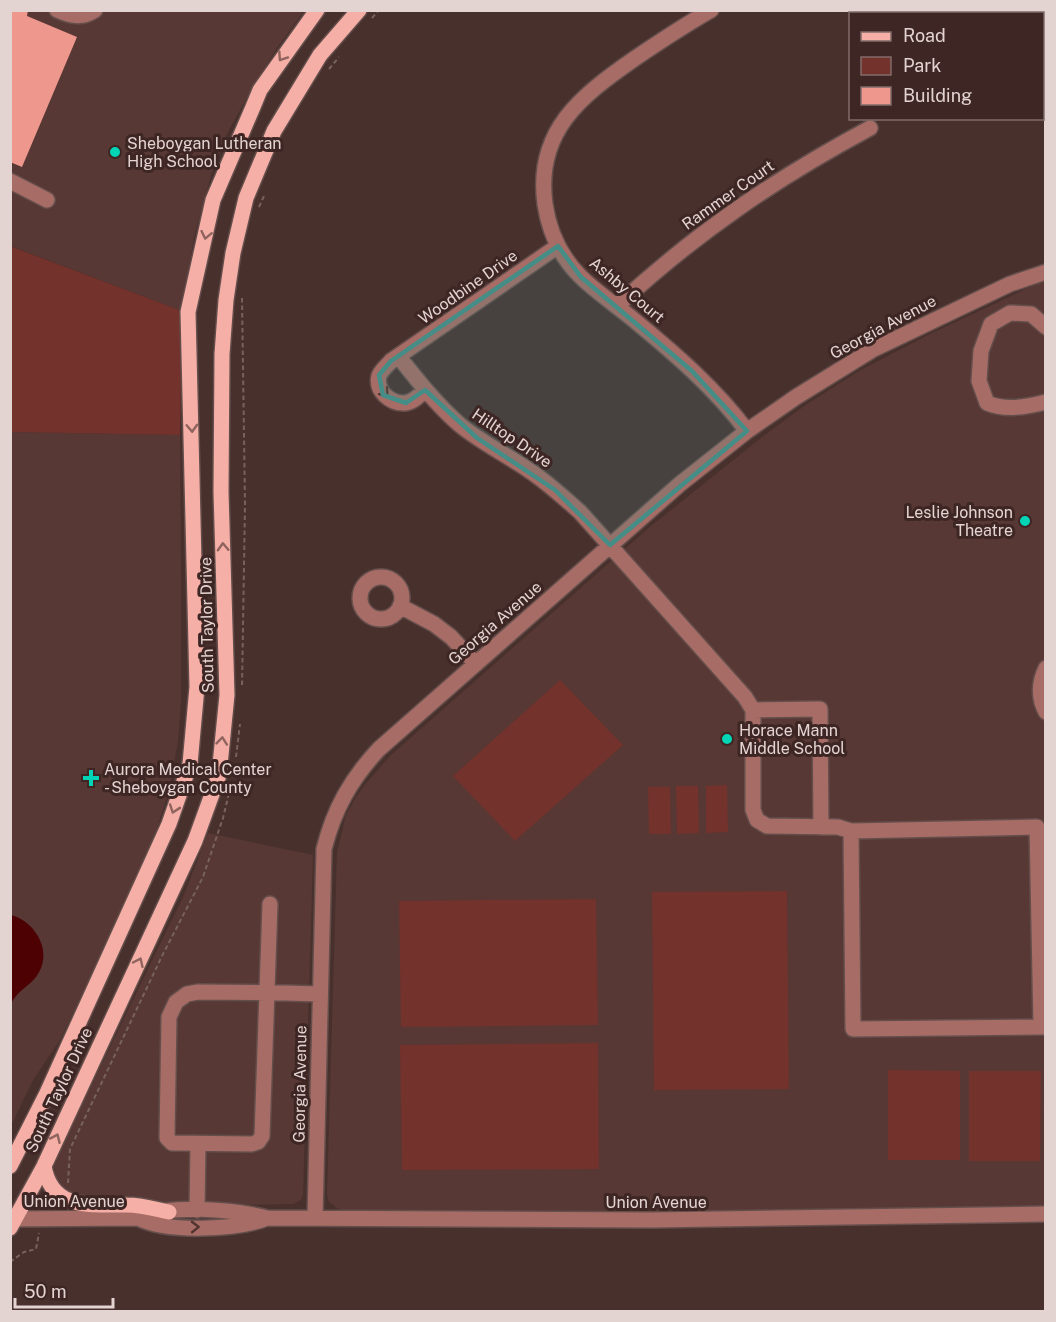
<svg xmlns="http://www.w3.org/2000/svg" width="1056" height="1322" font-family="'Public Sans',sans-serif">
<rect width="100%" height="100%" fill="#48302d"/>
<!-- built -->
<path fill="#573834" d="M10 11H304L277 48 250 92 228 132 212 172 194 237 182 311 11 246Z
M1045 280V1207L351 1214 337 1208 329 1202 327 1194 337 853 346 815 356 797 368 781 390 756 651 526 762 437 807 404 859 371 930 334Z
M11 432 180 435 181 584V700L178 741 169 790 156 832 101 955 60 1040 33 1080 11 1126Z
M208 833 313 855 303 1195 301 1200 293 1204 241 1205 93 1200 68 1193 56 1178 54 1167 56 1158 183 897Z"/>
<!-- green -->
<path fill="#73322c" d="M10 246 182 311 180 435 11 432Z
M560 680 623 745 515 841 453 776Z
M727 785 728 832 706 833V786Z
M676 786H698L699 833 677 834Z
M648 787H670L671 834H649Z
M787 891 789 1089 654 1090 652 892Z
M596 899 598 1025 401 1027 399 901Z
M598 1043 599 1169 402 1170 400 1045Z
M888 1070 960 1071V1160H888Z
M969 1071H1041L1040 1161H969Z"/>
<!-- water -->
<path fill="#4d0103" d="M11 915C37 922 54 954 36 977 28 987 16 992 11 1004Z"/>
<!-- building -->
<path fill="#ee978c" d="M10 10H28L27 16 77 37 22 167 10 162Z"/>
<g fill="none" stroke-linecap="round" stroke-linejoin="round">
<!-- minor casing -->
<g stroke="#644e4b" stroke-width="18">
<path id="minor" d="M57 10C70 16 82 19 95 10
M711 10C685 25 659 42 634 59 581 96 535 131 545 204 549 231 561 257 580 276 596 292 616 305 634 320 674 353 716 389 747 431
M10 181 47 200
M617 306C696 233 775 179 870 128
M1046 327 1031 314 1010 313 991 324 981 351 979 381 987 403C1006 411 1026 407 1046 402
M399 357C418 381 437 405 460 425 482 443 507 455 530 471 548 483 563 497 580 512L745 697 753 710V810L757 820 767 826 838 827 851 831 1037 827 1041 1027H1046
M425 390C419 396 413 402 405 403 391 404 375 391 379 376 381 370 387 366 391 361L558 246
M360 598a21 21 0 1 1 42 0a21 21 0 1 1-42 0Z
M400 606 434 624 451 637 476 664
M1046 668C1039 682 1038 698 1046 712
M753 710 820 709 821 827
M851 831 853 1029 1041 1027
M270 904 262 1136 258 1142 252 1144 172 1143 167 1138 169 1017 176 1002 187 994 198 992C239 992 280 993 320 994
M197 1210 198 1144
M138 1218C166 1233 238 1230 267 1218
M315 1218 324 849C334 809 351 779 379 749L680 484 747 431 796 397 872 350 1010 284 1046 272
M10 1219 138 1218C171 1204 232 1209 267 1218L652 1220 1046 1214"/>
</g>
<!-- major casing -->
<g stroke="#644e4b" stroke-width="18">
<path id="major" d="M10 1166 46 1095 169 824 190 764 197 687 188 312 213 200 253 107 260 90 317 10
M44 1166C52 1212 92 1204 127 1205 142 1205 155 1209 169 1212
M10 1228 44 1166 195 841 219 775 227 695 221 492 222 354 226 300 233 253 246 198 274 131 320 55 359 10"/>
</g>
<!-- path -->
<path stroke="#78625f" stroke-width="2" stroke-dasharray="4.5 3" stroke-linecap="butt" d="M372 18 379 10
M329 69 339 57
M259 207 264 196
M242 298 245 504 242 688
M236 757 240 724
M68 1183 70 1149 163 954 203 877 223 818 230 789
M10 1262 24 1252 36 1249 39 1233"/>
<!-- minor -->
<use href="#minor" stroke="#a66c65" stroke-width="15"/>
<!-- major -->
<use href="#major" stroke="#f6afa6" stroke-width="15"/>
</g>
<!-- one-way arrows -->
<defs><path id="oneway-chevron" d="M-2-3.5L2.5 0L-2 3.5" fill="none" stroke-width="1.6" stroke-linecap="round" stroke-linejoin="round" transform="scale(1.5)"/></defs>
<g stroke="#90645e">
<use href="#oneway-chevron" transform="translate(282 57) rotate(124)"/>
<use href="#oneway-chevron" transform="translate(206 235) rotate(102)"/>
<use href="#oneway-chevron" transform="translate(192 428) rotate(88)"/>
<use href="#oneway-chevron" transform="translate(223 547) rotate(-92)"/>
<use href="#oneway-chevron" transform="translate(222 741) rotate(-84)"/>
<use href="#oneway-chevron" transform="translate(174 809) rotate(109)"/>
<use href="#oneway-chevron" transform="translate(139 962) rotate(-65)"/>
<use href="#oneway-chevron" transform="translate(56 1138) rotate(-66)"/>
</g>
<g stroke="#523430">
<use href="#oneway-chevron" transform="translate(385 393) rotate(49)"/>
<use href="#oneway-chevron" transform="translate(195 1227) rotate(-1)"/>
</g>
<!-- marked area -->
<path fill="#448e87" fill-opacity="0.2" stroke="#448e87" stroke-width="4.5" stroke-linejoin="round" d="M558 246 581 277 692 371 747 431 610 545 555 490 477 438 425 390 406 403 383 395 379 375 391 361Z"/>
<!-- markers -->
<g fill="#02d5b6" stroke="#3d2623" stroke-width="2">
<circle cx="115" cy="152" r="6"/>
<circle cx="1025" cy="521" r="6"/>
<circle cx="727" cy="739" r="6"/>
<path d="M88 769h6v6h6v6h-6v6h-6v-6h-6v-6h6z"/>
</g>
<g text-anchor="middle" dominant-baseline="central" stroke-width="6" stroke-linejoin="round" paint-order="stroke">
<!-- poi labels -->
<g font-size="16" fill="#e4d4d1" stroke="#3d2623" text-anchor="start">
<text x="127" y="143">Sheboygan Lutheran<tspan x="127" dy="18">High School</tspan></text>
<text x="1013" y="512" text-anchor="end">Leslie Johnson<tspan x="1013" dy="18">Theatre</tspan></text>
<text x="739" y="730">Horace Mann<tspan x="739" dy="18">Middle School</tspan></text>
<text x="104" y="769">Aurora Medical Center<tspan x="104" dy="18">- Sheboygan County</tspan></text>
</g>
<!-- street labels -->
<g font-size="16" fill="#e4d4d1" stroke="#3d2623">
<text transform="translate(728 195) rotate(-35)">Rammer Court</text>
<text transform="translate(468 287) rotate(-35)">Woodbine Drive</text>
<text transform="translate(627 290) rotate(40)">Ashby Court</text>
<text transform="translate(883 327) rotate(-28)">Georgia Avenue</text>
<text transform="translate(512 438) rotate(34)">Hilltop Drive</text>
<text transform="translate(495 623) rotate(-41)">Georgia Avenue</text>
<text transform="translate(207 625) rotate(-91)">South Taylor Drive</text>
<text transform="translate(300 1084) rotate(-89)">Georgia Avenue</text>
<text transform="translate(59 1090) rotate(-65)">South Taylor Drive</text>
<text x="74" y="1201">Union Avenue</text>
<text x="656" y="1202">Union Avenue</text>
</g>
</g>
<!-- border -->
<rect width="1056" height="1322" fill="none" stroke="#e4d4d1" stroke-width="24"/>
<!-- legend -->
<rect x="849" y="12" width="195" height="108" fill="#3d2623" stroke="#806c69" stroke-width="1.5"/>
<rect x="861" y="32" width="30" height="9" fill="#f6afa6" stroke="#806c69" stroke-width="1.5"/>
<text x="903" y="42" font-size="18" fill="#e4d4d1">Road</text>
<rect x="861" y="57" width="30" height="18" fill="#73322c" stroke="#806c69" stroke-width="1.5"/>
<text x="903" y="72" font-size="18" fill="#e4d4d1">Park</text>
<rect x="861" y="87" width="30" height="18" fill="#ee978c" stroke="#806c69" stroke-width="1.5"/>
<text x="903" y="102" font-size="18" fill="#e4d4d1">Building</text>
<!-- scale -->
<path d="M15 1298v9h98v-9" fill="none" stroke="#e4d4d1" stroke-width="3"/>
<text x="24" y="1298" font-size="18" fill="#e4d4d1" stroke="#3d2623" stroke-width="4.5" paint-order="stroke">50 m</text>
</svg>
